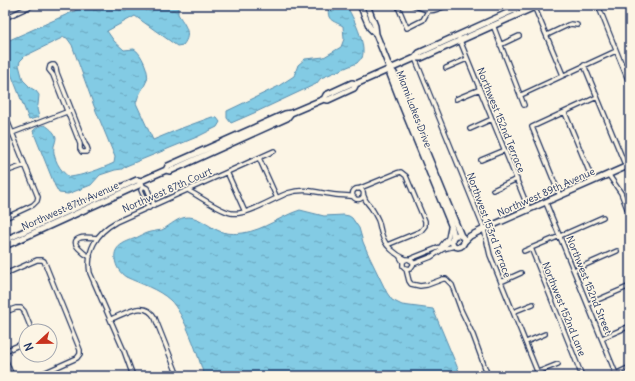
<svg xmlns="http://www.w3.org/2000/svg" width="635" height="381" font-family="Delius,sans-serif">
<defs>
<pattern id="water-ripples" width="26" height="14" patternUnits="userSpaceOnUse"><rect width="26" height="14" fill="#83cbe4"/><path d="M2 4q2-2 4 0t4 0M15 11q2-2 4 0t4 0" fill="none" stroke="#6aa5bc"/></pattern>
</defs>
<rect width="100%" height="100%" fill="#fcf5e5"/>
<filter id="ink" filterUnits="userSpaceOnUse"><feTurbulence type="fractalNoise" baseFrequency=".025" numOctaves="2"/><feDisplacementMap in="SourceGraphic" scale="8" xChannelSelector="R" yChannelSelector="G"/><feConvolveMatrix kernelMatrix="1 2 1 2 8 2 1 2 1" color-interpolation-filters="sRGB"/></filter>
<g filter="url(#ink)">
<!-- water -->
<path fill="url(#water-ripples)" stroke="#598dae" d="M88 5H182L178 7V14C184 24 193 33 183 45L177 46 135 16 107 31 114 41 124 50C127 50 131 49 134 49 141 52 150 73 147 80 144 88 138 94 136 103L153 140 182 128 212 117 217 118 220 122 217 127 197 137 126 166 122 169 115 170 100 175 91 185 68 194 59 193 55 186 33 131C36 127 40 126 45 125 49 128 54 131 56 137 56 140 55 143 54 146 52 157 60 171 69 177 82 176 101 169 114 163L115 157 94 106 72 45 67 38 64 37 25 56 20 61 19 65 23 80 31 88 36 91 39 95 38 105 37 109 39 117 29 120 5 58V42Z
M329 5H346C353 17 367 44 362 58 361 58 358 62 357 63L321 78 316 84 254 113 231 123 227 118V111L277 87 294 76 298 65 305 59 324 57 341 47 344 39 343 26C332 20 326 21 329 5Z
M300 210 324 216 344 215 349 216 352 218 359 228 363 242 369 256 387 293 392 300 402 305 433 309 461 376H204C199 357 184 313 170 300 158 289 141 284 126 277 120 273 116 267 115 259 113 246 125 242 136 238 140 236 145 233 150 232 154 231 158 231 162 230 171 225 178 217 189 217 200 218 207 225 217 230 225 234 235 234 243 233 264 230 281 216 300 210Z"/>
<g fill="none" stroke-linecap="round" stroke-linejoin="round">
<!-- street casing -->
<g stroke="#1b2f5e" stroke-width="6">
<path id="street" d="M400 5 399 9 407 28 423 20 428 11
M413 5C431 12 430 13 448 5
M598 5 630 85
M534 6 563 75
M5 18 33 5
M493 25 524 105
M547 35 568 25 571 24 577 25
M459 38 529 210
M500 45 519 36
M415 58 484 229 490 255 539 376
M52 65H54L56 68 57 73 85 144 87 147 88 150 86 152H82L80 149V144L53 75 49 70 50 66Z
M584 65 626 167
M446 68 467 59
M521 95 616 51
M456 99 480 89
M565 113 593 181
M5 115 38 197 37 201 33 205 5 218
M470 129 492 119
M12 133 69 111
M259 158 277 198
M481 160 505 150
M5 172 25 165
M227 172 245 212
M608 174 621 193 630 216
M141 181 143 186 141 190 149 208
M143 186 147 188 154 205
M352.5 194a5.5 5.5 0 1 1 11 0a5.5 5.5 0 1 1-11 0Z
M358 189 397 173 401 172 406 176 425 221V226L421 231 387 245
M188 190C198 196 220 211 231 213 247 216 272 199 288 193 305 187 319 193 336 195 342 196 348 195 354 197
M493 190 517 179
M364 196C365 202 369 204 372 209 374 212 376 216 378 220 380 225 380 230 382 235 385 246 396 255 406 259
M560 196 532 127 597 97
M546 203 616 374
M442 245 448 238 450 228
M531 248 582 376
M524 251 560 236 603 217
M90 257C86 255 67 242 80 238 84 236 92 238 97 238
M400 257 403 262V266L405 268 410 269 413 265V262L408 259 405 260 403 262
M410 259 445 245 452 240
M413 264 431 257 443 249 455 246
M406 269 409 281 411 284 420 286 427 285 443 279H446L452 285 461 310 473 335 488 376
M574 270 617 251
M5 274 37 260H42L44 261 80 350V354L77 358 37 376
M501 282 521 273
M588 304 630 286
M5 312 16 308H21L24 311 32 331
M513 312 533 304
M111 319C125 314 145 299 155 318L178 376
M602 338 630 326
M526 342 545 334
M5 351 26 342
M5 359 12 376
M538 372 558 364
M133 376 124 351 90 273C86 251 96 233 116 222L274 151
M611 376 630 367"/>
</g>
<!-- secondary casing -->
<g stroke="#1b2f5e" stroke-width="8">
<path id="secondary" d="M360 5 370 28 376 34
M367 5 375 26 376 34 390 69 394 73 461 236
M415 58 419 53 525 5
M390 69V74L402 105 451 225 453 232V237
M324 99 328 100 354 88 356 84
M166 170 170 171 287 118 291 113
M452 241a6 6 0 1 1 12 0a6 6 0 1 1-12 0Z
M5 240 137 180 141 181
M464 242 470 236 484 229 630 165
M5 246 139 185 141 181 166 170 168 166 285 114 291 113 324 99 326 95 352 83 356 84 415 58H421L539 5"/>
</g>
<!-- street -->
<use href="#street" stroke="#fcf5e5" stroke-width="3.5"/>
<!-- secondary -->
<use href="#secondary" stroke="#fcf5e5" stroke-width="5"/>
</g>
</g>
<g text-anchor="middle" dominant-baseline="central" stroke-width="3" stroke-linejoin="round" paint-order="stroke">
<!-- street labels -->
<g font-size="10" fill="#1b2f5e" stroke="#fcf5e5">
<text transform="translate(414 109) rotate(69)">Miami Lakes Drive</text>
<text transform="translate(501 120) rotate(68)">Northwest 152nd Terrace</text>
<text transform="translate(167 190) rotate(-24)">Northwest 87th Court</text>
<text transform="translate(546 192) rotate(-24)">Northwest 89th Avenue</text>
<text transform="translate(70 206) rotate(-24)">Northwest 87th Avenue</text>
<text transform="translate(489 225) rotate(70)">Northwest 153rd Terrace</text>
<text transform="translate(589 285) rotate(68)">Northwest 152nd Street</text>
<text transform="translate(564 309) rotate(68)">Northwest 152nd Lane</text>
</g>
</g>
<!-- margin -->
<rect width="635" height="381" fill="none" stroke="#fcf5e5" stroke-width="20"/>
<rect x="10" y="10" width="615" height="361" fill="none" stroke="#1b2f5e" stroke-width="1.5" filter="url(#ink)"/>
<!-- north arrow -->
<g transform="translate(38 343) rotate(248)"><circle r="19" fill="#fcf5e5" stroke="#a2a6af"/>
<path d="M0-3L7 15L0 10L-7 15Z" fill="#c8321e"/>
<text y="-6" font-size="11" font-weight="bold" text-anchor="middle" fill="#1b2f5e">N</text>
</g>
</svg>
